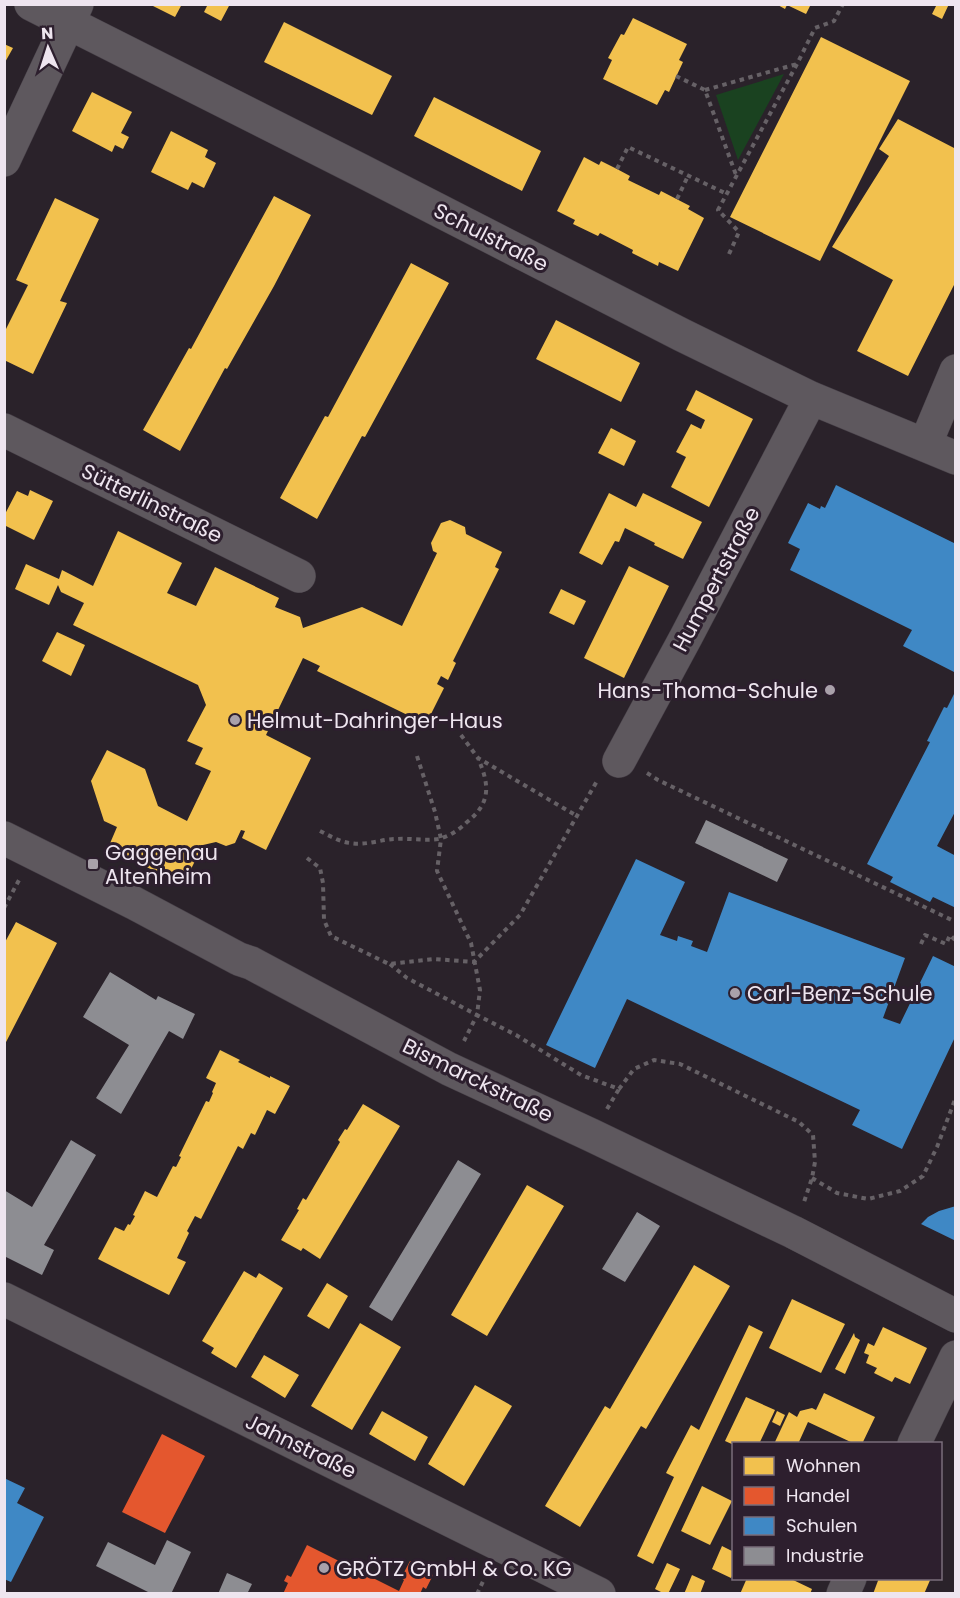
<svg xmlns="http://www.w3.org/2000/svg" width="960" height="1598" font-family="Poppins,sans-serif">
<rect width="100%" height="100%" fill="#2a222a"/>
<!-- park -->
<path fill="#1a4220" d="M784 74 738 160 716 95Z"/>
<!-- homes -->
<path fill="#f2c14e" d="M149 4H182L175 17Z
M208 4H230L221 21 204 12Z
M776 4H811L806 14 787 5 785 9Z
M937 4H949L942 19 932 14Z
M633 18 687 44 679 60 683 62 669 92 665 90 657 105 603 79 612 60 608 58 621 34 624 35Z
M284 22 392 76 372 115 264 62Z
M821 37 910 81 820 261 730 217Z
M4 44 13 48 4 64Z
M92 92 132 112 121 133 129 137 123 149 115 145 112 152 72 131Z
M434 97 541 151 522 191 414 136Z
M898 119 956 149V281L908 376 857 351 893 280 832 247 889 156 879 149Z
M171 131 208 150 205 157 216 163 204 188 192 182 188 190 151 172Z
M584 157 599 165 601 161 617 169 630 176 628 180 659 195 661 191 690 206 688 209 704 218 678 271 659 262 658 266 632 253 633 250 600 233 598 236 573 224 575 220 557 211Z
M274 196 311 215 274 286 227 369 225 368 180 451 143 430 189 348 191 349Z
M55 198 99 219 60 301 67 303 33 374 4 360V333L28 285 16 280Z
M411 263 449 283 365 437 362 436 317 519 280 498 325 416 328 417Z
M556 320 640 363 621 402 536 359Z
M696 390 753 419 709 507 671 487 686 457 676 452 691 424 701 429 705 420 686 410Z
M611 428 636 441 624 466 598 453Z
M30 490 53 501 34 540 4 525V516L17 491 28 496Z
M609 493 636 507 643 493 702 522 683 559 654 545 655 543 625 528 619 542 615 541 602 565 579 553Z
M450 520 465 527 466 534 502 552 495 567 499 569 453 661 456 663 448 680 441 676 437 684 444 688 426 724 317 671 320 666 303 658 266 735 311 758 266 850 242 838 245 831 241 830 235 843 226 846 216 842 203 845 183 885 108 848 117 827 104 821 91 781 107 750 145 769 158 806 187 821 211 771 195 764 203 748 187 741 206 705 198 685 73 625 84 603 61 592 58 585 49 605 15 589 26 564 59 579 62 570 93 586 118 531 182 563 167 593 196 606 215 567 279 598 275 607 300 617 303 628 362 607 402 626 437 553 433 551 431 543 441 523Z
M629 566 669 586 624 678 584 658Z
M561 589 586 601 574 625 549 613Z
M57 632 85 645 71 676 42 661Z
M16 922 57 943 4 1046V944Z
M220 1050 240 1060 238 1062 270 1078V1076L290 1086 275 1114 267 1110 255 1135 251 1133 243 1149 238 1146 201 1219 195 1216 187 1231 189 1233 177 1258 186 1262 169 1295 98 1259 115 1227 124 1231 128 1224 130 1225 135 1216 133 1215 145 1191 157 1197 173 1166 176 1167 181 1157 179 1156 206 1101 209 1102 213 1093 212 1092 216 1083 206 1078Z
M363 1104 400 1126 320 1259 303 1248 301 1251 281 1240 299 1210 297 1209 303 1198 306 1200 340 1142 338 1140 345 1129 347 1130Z
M527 1185 564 1206 487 1336 451 1315Z
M694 1265 730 1286 646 1429 641 1426 580 1527 545 1506 605 1406 610 1409Z
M244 1271 256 1278 259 1273 283 1288 236 1368 211 1353 214 1348 202 1341Z
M327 1283 348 1296 329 1329 307 1316Z
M792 1299 845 1324 821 1373 769 1348Z
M360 1323 401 1347 352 1430 311 1406Z
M749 1325 763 1332 653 1564 637 1556 674 1477 666 1473 691 1425 699 1430Z
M883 1327 927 1348 910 1384 895 1377 892 1382 874 1373 877 1368 866 1363 869 1355 864 1353 868 1343 874 1346Z
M854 1333 855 1337 860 1340 845 1374 835 1369Z
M264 1355 299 1375 285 1398 251 1377Z
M475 1385 512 1406 464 1486 428 1464Z
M824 1393 875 1417 862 1444H855L808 1422 798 1444H774L789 1412 797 1417 800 1411 812 1408 816 1410Z
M746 1397 775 1410 759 1444H734V1445L725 1441Z
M382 1411 428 1437 415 1461 369 1434Z
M777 1411 785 1415 780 1426 772 1422Z
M702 1486 732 1501 710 1545 681 1531Z
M722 1546 734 1552V1572L731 1578 712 1569Z
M667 1563 680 1569 668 1594H665L655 1589Z
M692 1575 705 1581 700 1594H684Z
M747 1578H789L812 1589 810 1594H740Z
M879 1578H931L924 1594H873Z"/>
<!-- shops -->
<path fill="#e4572e" d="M162 1434 205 1456 165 1533 122 1512Z
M307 1545 399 1591 404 1580 401 1578 410 1561 433 1575 426 1589 423 1587 420 1594H283L288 1583 284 1581 287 1575 291 1577Z"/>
<!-- schools -->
<path fill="#3f88c5" d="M836 485 956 544V673L903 646 912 630 790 570 800 549 788 543 808 503 820 509 821 506 825 508Z
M956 690V810L937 846 956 856V908L933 897 930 902 890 882 893 877 867 864 930 742 927 741 944 707 947 708Z
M636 859 685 882 660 935 677 941 678 936 693 941 691 946 707 952 729 892 905 958 883 1018 900 1024 933 956 956 967V1035L902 1149 852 1125 860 1110 627 999 595 1068 546 1045Z
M956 1206V1241L921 1224 928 1217 939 1211Z
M4 1478 25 1488 17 1503 44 1517 11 1582 4 1579Z"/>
<!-- industry -->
<path fill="#8d8d92" d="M706 820 788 859 777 882 695 843Z
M110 972 156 1000 158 996 195 1014 183 1039 169 1031 121 1114 96 1098 129 1045 83 1017Z
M71 1140 96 1155 44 1245 54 1250 42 1275 4 1256V1190L32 1207Z
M458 1160 481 1174 392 1321 369 1307Z
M637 1212 660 1226 625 1282 602 1269Z
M167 1540 191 1552 171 1594H152L96 1566 108 1542 155 1565Z
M227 1573 252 1584 247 1594H218Z"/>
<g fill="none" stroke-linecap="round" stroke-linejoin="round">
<!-- minor casing -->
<g stroke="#463f47" stroke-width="34">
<path id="minor" d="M31 4 360 170 682 335 811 398 956 458
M4 160 77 4
M4 430 299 576
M925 445 956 371
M619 761 686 637 811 398
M4 838 134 903 239 959 251 963 449 1069 591 1135 793 1232 956 1316
M4 1299 599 1594
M914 1444 956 1357
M843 1594 850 1578"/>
</g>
<!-- path -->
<path stroke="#666166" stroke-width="4" stroke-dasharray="4.5 4.5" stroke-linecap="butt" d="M676 76 705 90 736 175
M705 90 797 64
M617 169 628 147 727 194
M677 199 688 176
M729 254 739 232 718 210 797 64 815 28 834 21 843 4
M461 735 478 758 577 816
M417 756 435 812 441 839 437 871 471 943 480 990 477 1015 516 1035 581 1075 619 1089 634 1069 654 1060 680 1064 799 1122 813 1135 815 1162 812 1178 804 1202
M647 773 658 780 956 922
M320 831C330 836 340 842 350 843 365 846 382 839 396 839 410 838 424 841 438 839 448 837 459 830 466 823 491 803 490 786 478 758
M307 858 320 868 323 883 324 920 331 936 389 964 434 959 474 962 520 915 597 781
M4 908 19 880
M921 944 925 935 946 944 950 935 956 941
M390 964 407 978 477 1015 464 1041
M607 1109 619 1089
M812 1178 837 1193 868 1199 900 1191 923 1176 937 1147 956 1097
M477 1594 487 1573"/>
<!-- minor -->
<use href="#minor" stroke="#5e585e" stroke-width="33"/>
</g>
<!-- markers -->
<g fill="#a9a1aa" stroke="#2d1f2e" stroke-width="2">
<circle cx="830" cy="690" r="6"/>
<circle cx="235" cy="720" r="6"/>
<rect x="87" y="858" width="12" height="12" rx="3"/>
<circle cx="735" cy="993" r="6"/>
<circle cx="324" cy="1568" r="6"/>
</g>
<g text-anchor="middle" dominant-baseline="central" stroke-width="6" stroke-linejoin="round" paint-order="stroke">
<!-- street labels -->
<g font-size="21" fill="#eee5ef" stroke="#2d1f2e">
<text transform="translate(491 237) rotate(27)">Schulstraße</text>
<text transform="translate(152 503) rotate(26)">Sütterlinstraße</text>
<text transform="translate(716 579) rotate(-62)">Humpertstraße</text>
<text transform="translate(478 1080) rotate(26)">Bismarckstraße</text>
<text transform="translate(301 1446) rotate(26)">Jahnstraße</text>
</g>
<!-- poi labels -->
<g font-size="21" fill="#eee5ef" stroke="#2d1f2e" text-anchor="start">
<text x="818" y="690" text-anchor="end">Hans-Thoma-Schule</text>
<text x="247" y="720">Helmut-Dahringer-Haus</text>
<text x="105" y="852">Gaggenau<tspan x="105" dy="24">Altenheim</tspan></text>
<text x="747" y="993">Carl-Benz-Schule</text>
<text x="336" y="1568">GRÖTZ GmbH &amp; Co. KG</text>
</g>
</g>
<!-- border -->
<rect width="960" height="1598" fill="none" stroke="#eee5ef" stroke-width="12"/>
<!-- legend -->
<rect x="732" y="1442" width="210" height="138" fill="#2d1f2e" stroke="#7a6e7b" stroke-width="1.5"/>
<rect x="744" y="1457" width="30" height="18" fill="#f2c14e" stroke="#7a6e7b" stroke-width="1.5"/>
<text x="786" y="1472" font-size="18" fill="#eee5ef">Wohnen</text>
<rect x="744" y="1487" width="30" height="18" fill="#e4572e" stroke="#7a6e7b" stroke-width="1.5"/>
<text x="786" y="1502" font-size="18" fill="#eee5ef">Handel</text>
<rect x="744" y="1517" width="30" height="18" fill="#3f88c5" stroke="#7a6e7b" stroke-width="1.5"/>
<text x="786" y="1532" font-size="18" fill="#eee5ef">Schulen</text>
<rect x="744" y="1547" width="30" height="18" fill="#8d8d92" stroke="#7a6e7b" stroke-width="1.5"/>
<text x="786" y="1562" font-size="18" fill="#eee5ef">Industrie</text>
<!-- north arrow -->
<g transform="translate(48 48) rotate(357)" stroke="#2d1f2e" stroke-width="4.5" paint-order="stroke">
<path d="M0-4.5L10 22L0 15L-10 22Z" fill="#eee5ef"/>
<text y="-9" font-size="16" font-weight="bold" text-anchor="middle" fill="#eee5ef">N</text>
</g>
</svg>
